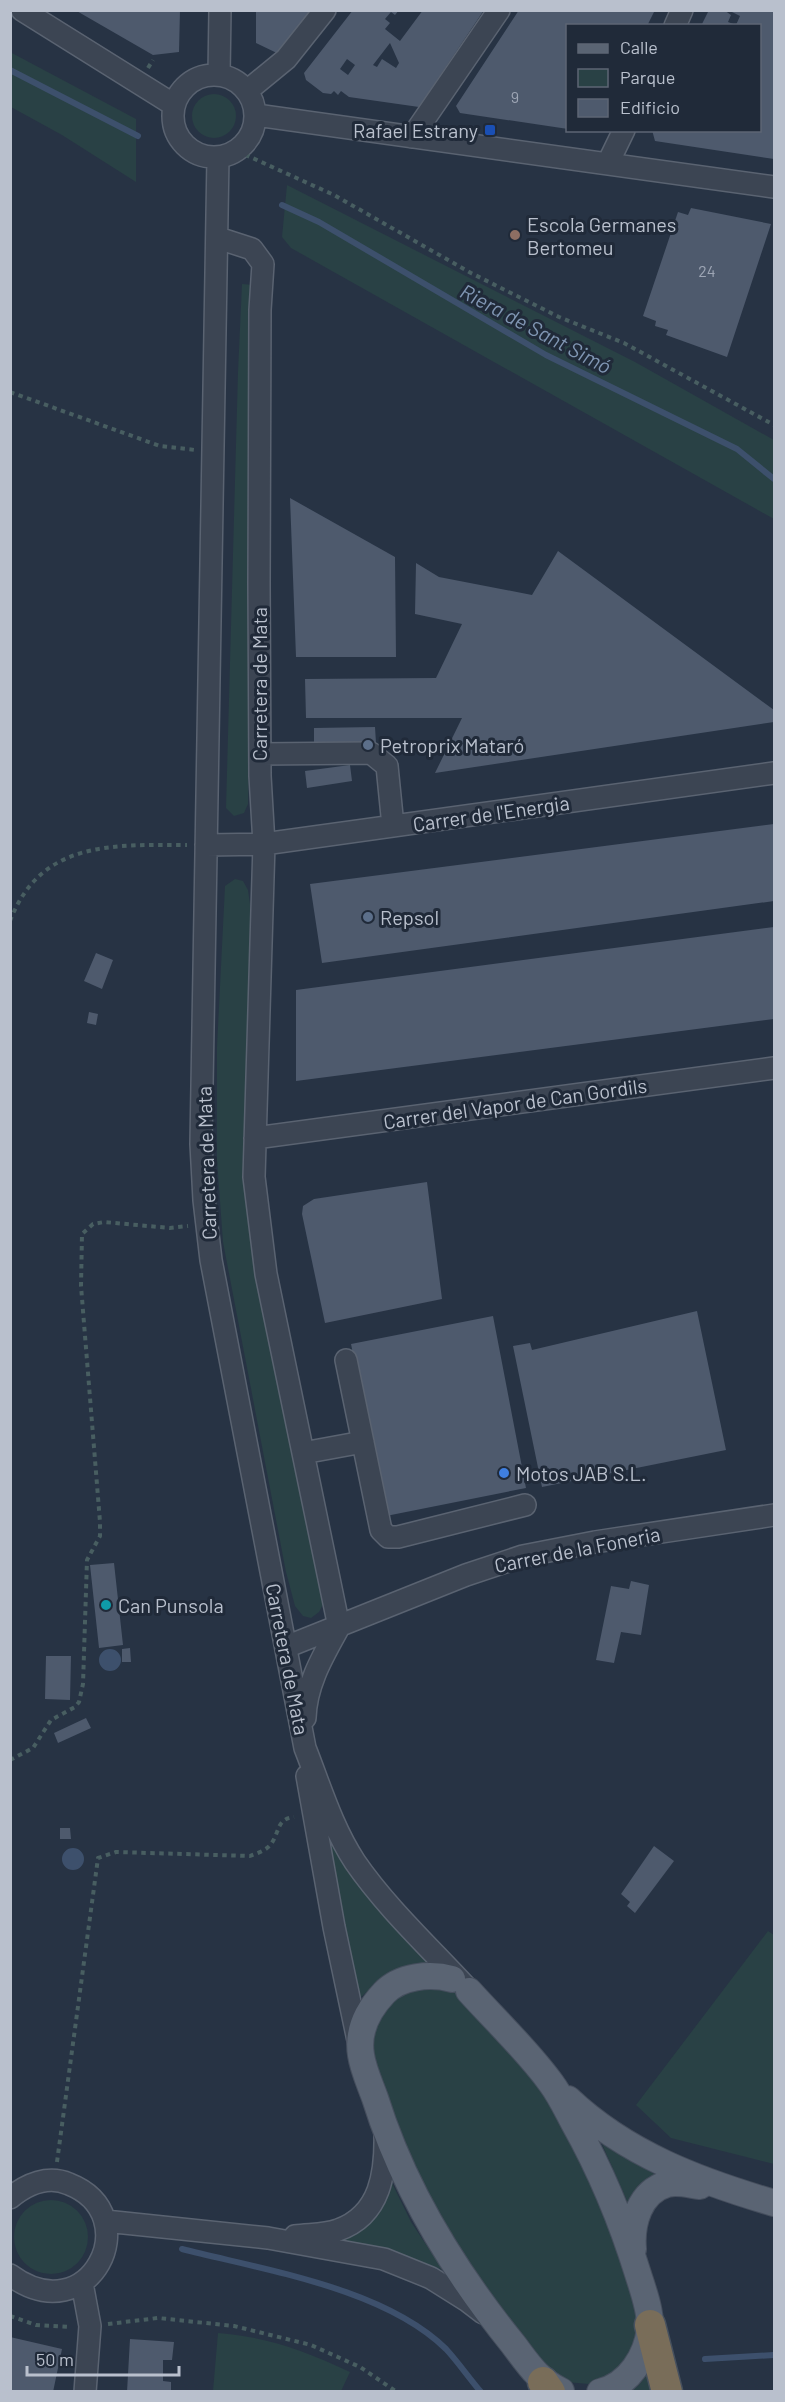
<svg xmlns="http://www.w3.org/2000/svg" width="785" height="2402" font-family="Barlow,sans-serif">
<rect width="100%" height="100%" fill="#273344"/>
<!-- green -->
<path fill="#294145" d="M10 52 136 119V182L62 135 11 107Z
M192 116a22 22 0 1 1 44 0a22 22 0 1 1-44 0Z
M287 185 635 362 774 440V519L291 248 282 237Z
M242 284 254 285 253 627 248 804 244 813 234 816 226 808 238 372Z
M235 879 243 881 248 890 250 904C251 1023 238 1141 253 1260L324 1602 319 1612 311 1618 303 1616 295 1606 286 1572 223 1242 217 1160V1047L225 886Z
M329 1837 347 1867 429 1963C393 1968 386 1974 360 1998L334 1874Z
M768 1931 774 1935V2164L671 2138 636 2105Z
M425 1986 445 1989 463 1996 528 2070 564 2121 594 2182 633 2288 641 2334 637 2350 605 2381 589 2384 566 2382 547 2371 484 2291 416 2179 372 2055V2034L392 1999Z
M602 2144 656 2175C642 2182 636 2190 628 2203Z
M392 2183 411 2222 443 2270C402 2254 380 2244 335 2241L380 2206Z
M14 2237a37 37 0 1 1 74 0a37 37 0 1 1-74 0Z
M218 2333C272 2338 302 2350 350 2372L341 2391H213Z
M651 2370 655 2391 630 2392 638 2386Z"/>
<!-- water -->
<path fill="#3d506c" d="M99 1660a11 11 0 1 1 22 0a11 11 0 1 1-22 0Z
M62 1859a11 11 0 1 1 22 0a11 11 0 1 1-22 0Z"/>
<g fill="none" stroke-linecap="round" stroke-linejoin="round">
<!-- stream -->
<path stroke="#3d506c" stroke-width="6" d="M10 70 138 136
M282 205 319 222 546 355 737 449 774 479
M182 2249C264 2270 384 2288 446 2349 458 2362 469 2378 481 2392
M705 2359 774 2355"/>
</g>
<!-- building -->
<path fill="#4e5a6d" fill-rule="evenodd" d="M75 10H180L179 52 153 55Z
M256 10H315L281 55 256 43Z
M353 10H399L395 15 391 12 385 19 390 23 385 29 400 41 423 10H484L419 107 349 97 341 91 338 95 334 91 331 94 323 93 306 80 304 73ZM390 43 399 63 396 68 382 59 377 67 373 65ZM347 59 355 65 348 75 340 69Z
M519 10H655L647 26H568V129L460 113 456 106Z
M709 10H724L731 15 728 22 736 25 740 16 732 12 733 10H774V159L655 141 652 130H760V26H701Z
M691 208 771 224 727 357 666 335 668 330 655 326 656 321 643 316 678 212 688 215Z
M290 498 395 557 396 657H296Z
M558 551 774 710V722L435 773 462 718H306L305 679 436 678 462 624 415 614 416 563 439 577 532 595Z
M375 727 376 743 314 744V728Z
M350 765 352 781 307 788 305 771Z
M774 824V901L322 963 310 884Z
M774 927V1019L296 1081V990Z
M96 953 113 960 102 989 84 981Z
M89 1012 98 1014 96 1025 87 1023Z
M427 1182 442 1299 325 1323 302 1214 303 1206 314 1199Z
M697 1311 726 1450 542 1487 513 1346 530 1343 532 1350Z
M493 1316 526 1488 386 1516 351 1344Z
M114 1563 123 1645 99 1648 90 1565Z
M631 1581 649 1585 641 1635 621 1632 614 1663 596 1660 611 1586 629 1589Z
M130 1648 131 1662H122V1649Z
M46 1656H71L70 1700 45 1699Z
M86 1718 91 1728 58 1743 54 1733Z
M60 1828H70L71 1839H60Z
M654 1846 674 1861 635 1913 627 1906 630 1902 621 1894Z
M10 2337 62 2349 53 2392H10Z
M130 2339 174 2342 172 2360H163V2381L171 2382V2392H127Z"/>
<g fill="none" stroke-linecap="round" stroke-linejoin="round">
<!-- minor casing -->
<g stroke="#5a6371" stroke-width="24">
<path id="minor" d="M22 10 174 105
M675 26 682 10
M173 116a41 41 0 1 1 82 0a41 41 0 1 1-82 0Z
M219 75 220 10
M247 91 286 59 325 10
M256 115 774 187
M412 137 499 10
M218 157 201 1144 204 1200 211 1260 305 1748C320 1786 332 1827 355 1862 386 1907 428 1946 465 1986
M608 163 624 130
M218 238 252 249 263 264 260 310 259 584 260 776 264 844 254 1177 266 1274 339 1627C323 1656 306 1684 305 1718
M260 754 371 753 387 766 393 826
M206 845 264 844 774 773
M255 1138 774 1068
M346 1360 381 1530 388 1537H398L525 1505
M303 1453 363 1442
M286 1647 466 1575 523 1556 595 1542 774 1515
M307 1776 334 1927 359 2045
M10 2198C27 2184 48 2175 69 2184 148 2215 90 2334 10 2275
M105 2221 268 2238 384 2259 431 2278 466 2300 483 2313
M295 2236C309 2234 325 2235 338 2230 381 2215 386 2172 385 2132
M82 2283 90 2326 85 2392"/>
</g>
<!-- major casing -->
<g stroke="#454e5d" stroke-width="28">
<path id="major" d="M452 1979C430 1973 400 1976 384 1993 368 2010 357 2031 361 2055 363 2069 370 2084 375 2098 403 2188 454 2271 513 2344 529 2365 537 2379 561 2391
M469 1991C496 2021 527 2050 551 2083 560 2095 567 2110 574 2123 601 2171 622 2222 638 2274 643 2290 651 2311 650 2328 647 2356 629 2385 600 2392
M568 2099C626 2154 699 2181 774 2203
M633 2249C631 2224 639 2192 667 2184 678 2181 690 2185 700 2186"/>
</g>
<!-- highway casing -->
<g stroke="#46505e" stroke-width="33">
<path id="highway" d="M650 2325 667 2392
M543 2382 550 2392"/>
</g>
<!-- path -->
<path stroke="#485e61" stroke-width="4" stroke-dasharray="4.5 4.5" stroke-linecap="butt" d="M148 68 153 60
M237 151 334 195 471 273 559 317 624 343 774 425
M10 392 160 446 195 450
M10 921C41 840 113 845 187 845
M10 1760 33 1748 51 1720 75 1707 79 1702 83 1684 87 1560 100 1536V1522L81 1286 82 1234 93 1224 104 1222 170 1228 188 1226
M57 2162 98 1858 116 1852 250 1856C257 1853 266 1851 271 1844 280 1832 276 1819 294 1817
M10 2316 36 2325 71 2327
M108 2324 158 2318 234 2326 311 2345 360 2367 397 2392"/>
<!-- minor -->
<use href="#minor" stroke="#3c4553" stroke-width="21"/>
<!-- major -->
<use href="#major" stroke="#5a6473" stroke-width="26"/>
<!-- highway -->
<use href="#highway" stroke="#796d59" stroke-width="30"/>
</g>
<!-- markers -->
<rect fill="#1a4fb4" stroke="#202a39" stroke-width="2" x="484" y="124" width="12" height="12" rx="3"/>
<circle fill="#8d6e63" stroke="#202a39" stroke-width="2" cx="515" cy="235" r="6"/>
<g fill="#5c6f8a" stroke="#202a39" stroke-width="2">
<circle cx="368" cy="745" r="6"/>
<circle cx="368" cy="917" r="6"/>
</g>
<circle fill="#3f7fe0" stroke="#202a39" stroke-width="2" cx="504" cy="1473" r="6"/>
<circle fill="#0f9aa8" stroke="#202a39" stroke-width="2" cx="106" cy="1605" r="6"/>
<g text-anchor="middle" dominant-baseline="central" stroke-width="6" stroke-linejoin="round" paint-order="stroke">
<!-- number labels -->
<g font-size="16" fill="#9ea6b5">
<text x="515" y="96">9</text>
<text x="707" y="270">24</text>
</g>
<!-- poi labels -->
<g font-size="20" fill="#b9c0cd" stroke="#202a39" text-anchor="start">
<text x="478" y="130" text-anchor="end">Rafael Estrany</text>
<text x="527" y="224">Escola Germanes<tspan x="527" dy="23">Bertomeu</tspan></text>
<text x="380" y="745">Petroprix Mataró</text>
<text x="380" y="917">Repsol</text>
<text x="516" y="1473">Motos JAB S.L.</text>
<text x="118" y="1605">Can Punsola</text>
</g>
<!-- street labels -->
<g font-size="20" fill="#b9c0cd" stroke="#202a39">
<text transform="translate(259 684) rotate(-90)">Carretera de Mata</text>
<text transform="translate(491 813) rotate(-8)">Carrer de l'Energia</text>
<text transform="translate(515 1103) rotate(-8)">Carrer del Vapor de Can Gordils</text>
<text transform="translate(206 1163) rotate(-92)">Carretera de Mata</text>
<text transform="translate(577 1549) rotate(-11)">Carrer de la Foneria</text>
<text transform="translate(288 1659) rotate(79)">Carretera de Mata</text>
</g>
<!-- water labels -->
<g font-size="21" font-style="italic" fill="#8096b3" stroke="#202a39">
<text transform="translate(536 328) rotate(28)">Riera de Sant Simó</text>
</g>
</g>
<!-- border -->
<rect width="785" height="2402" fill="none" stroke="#b9c0cd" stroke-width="24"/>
<!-- legend -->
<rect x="566" y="24" width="195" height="108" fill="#202a39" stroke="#5d6674" stroke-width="1.5"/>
<rect x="578" y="44" width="30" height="9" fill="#5a6473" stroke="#5d6674" stroke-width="1.5"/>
<text x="620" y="54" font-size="18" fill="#b9c0cd">Calle</text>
<rect x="578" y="69" width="30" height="18" fill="#294145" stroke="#5d6674" stroke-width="1.5"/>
<text x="620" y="84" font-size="18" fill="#b9c0cd">Parque</text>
<rect x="578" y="99" width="30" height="18" fill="#4e5a6d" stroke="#5d6674" stroke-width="1.5"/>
<text x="620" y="114" font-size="18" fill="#b9c0cd">Edificio</text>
<!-- scale -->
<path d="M27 2366v9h152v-9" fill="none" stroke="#b9c0cd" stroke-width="3"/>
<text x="36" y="2366" font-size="18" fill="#b9c0cd" stroke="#202a39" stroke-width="4.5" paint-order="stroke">50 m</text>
</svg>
